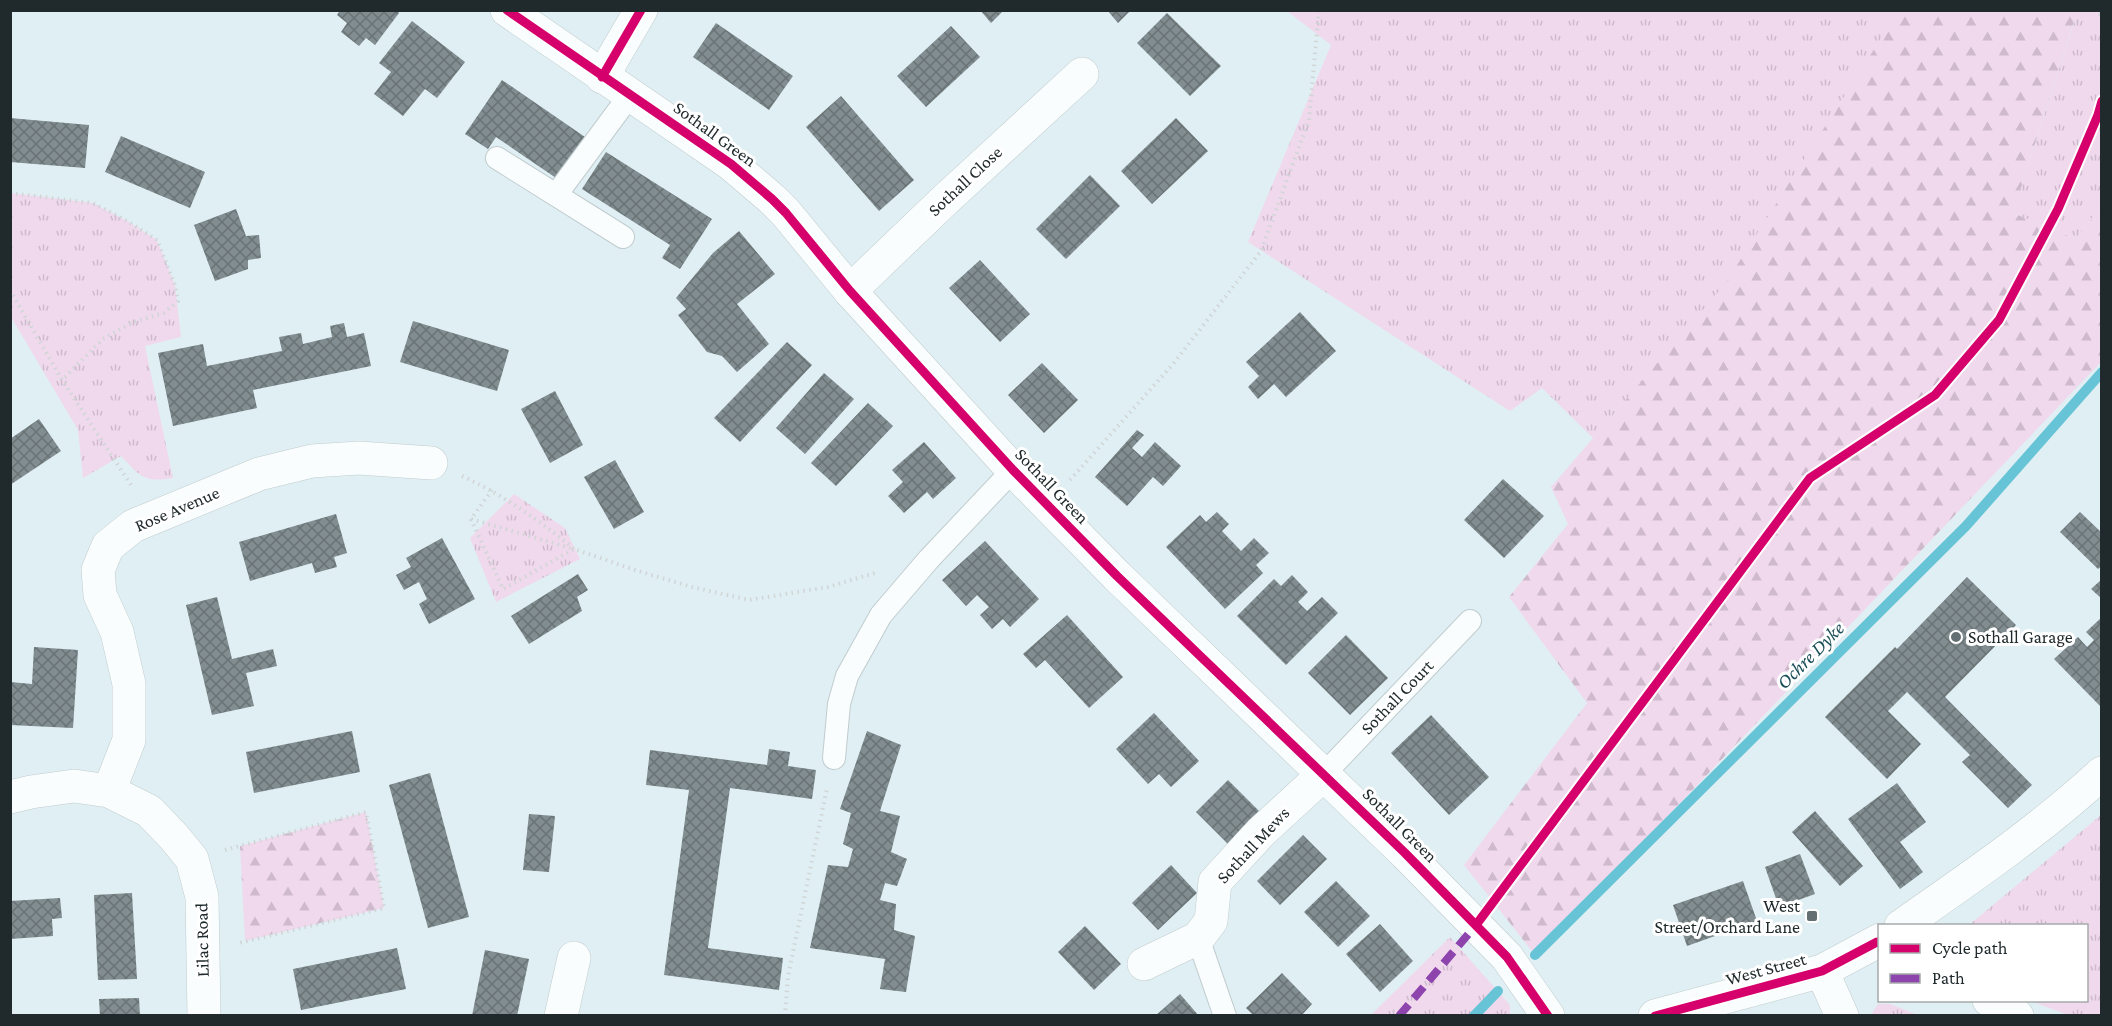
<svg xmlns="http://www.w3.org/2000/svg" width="2112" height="1026" font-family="'Crimson Pro',serif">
<defs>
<pattern id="grass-tufts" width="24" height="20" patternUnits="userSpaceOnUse" patternTransform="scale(1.5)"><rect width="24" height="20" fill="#f0d9ed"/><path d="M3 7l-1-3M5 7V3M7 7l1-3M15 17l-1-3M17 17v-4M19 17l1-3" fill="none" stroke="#cebacc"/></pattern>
<pattern id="forest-firs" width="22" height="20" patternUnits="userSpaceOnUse" patternTransform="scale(1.5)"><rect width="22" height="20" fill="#f0d9ed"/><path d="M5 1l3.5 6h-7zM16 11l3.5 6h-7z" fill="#cebacc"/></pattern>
<pattern id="building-cross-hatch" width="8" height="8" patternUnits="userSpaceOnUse" patternTransform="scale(1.5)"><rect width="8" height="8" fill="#818d90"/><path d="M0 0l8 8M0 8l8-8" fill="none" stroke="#697376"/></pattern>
</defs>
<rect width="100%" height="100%" fill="#e0eff3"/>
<!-- grass -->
<path fill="url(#grass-tufts)" d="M1287 11H1899L1726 284 1593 438 1542 388 1510 411 1248 242 1331 45Z
M2069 11H2101V206L2076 239 2013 213 2074 22Z
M11 193 93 203 129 222 157 240 175 285 181 337 145 346 173 478C143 483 140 476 121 456L83 478 78 430 11 317Z
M514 494 565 528 580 559 496 602 470 538Z
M2101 815V1015H2068L2031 1001 2086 1000V926L1969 925Z
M1450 937 1510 1005V1015H1371Z
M1878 1004H1890L1918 1015H1871Z"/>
<!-- forest -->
<path fill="url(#forest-firs)" d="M1899 10 2069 11 2074 21 2013 213 2076 239 2101 206V362L1535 955 1464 865 1587 703 1509 597 1568 524 1551 487 1725 284Z
M366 812 384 908 245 941 240 846Z"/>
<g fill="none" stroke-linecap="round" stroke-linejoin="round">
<!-- stream -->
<path stroke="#67c4d6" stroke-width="10" d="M1535 955 1966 526 2102 372
M1474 1016 1498 991"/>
</g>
<!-- building -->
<path fill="url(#building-cross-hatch)" d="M340 10H397L399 13 375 45 366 38 359 46 341 32 347 23 337 15Z
M980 10H1004L991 23Z
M1107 10H1131L1118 23Z
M1167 13 1221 66 1190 96 1137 43Z
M412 21 465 62 437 98 425 89 403 116 374 94 391 72 379 63Z
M716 23 793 76 769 110 693 57Z
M951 26 980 57 926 107 897 76Z
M502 80 585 137 556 178 496 137 488 149 465 134Z
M841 96 914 180 879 211 806 127Z
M10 118 89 125 85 168 10 162Z
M1176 118 1208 151 1152 204 1121 171Z
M121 136 205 172 190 208 105 172Z
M606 152 712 219 680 269 662 258 670 245 582 189Z
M1090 175 1120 206 1066 259 1036 229Z
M236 209 246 236 259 235 261 258 248 260V269L215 281 194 225Z
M739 231 775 274 737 304 769 344 737 372 722 356 707 352 678 315 686 309 676 298 713 253Z
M980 260 1030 314 1000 342 949 288Z
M1300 312 1336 351 1286 397 1274 384 1258 399 1248 387 1259 376 1246 362Z
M413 321 509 350 497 391 400 362Z
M344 323 347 337 364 333 371 366 253 390 257 408 173 426 158 353 203 344 207 366 282 351 279 337 301 333 303 344 332 337 330 326Z
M787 342 812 365 740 442 714 418Z
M1042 363 1078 400 1044 433 1008 395Z
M824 373 854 399 805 454 776 428Z
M555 391 583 445 550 463 521 409Z
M868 403 893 426 836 486 811 463Z
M39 419 61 451 10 485V439Z
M1137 430 1144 435 1132 448 1142 457 1155 442 1181 466 1163 486 1153 477 1127 506 1095 477Z
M924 442 956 478 933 499 927 492 904 513 888 496 903 482 892 470Z
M615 460 644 512 614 529 584 477Z
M1503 479 1544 516 1504 558 1464 520Z
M1217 512 1229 524 1222 531 1241 551 1254 538 1269 553 1256 565 1263 573 1225 609 1166 547 1200 515 1206 522Z
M2080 512 2102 533V566L2098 569 2060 532Z
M336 514 347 553 334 557 337 567 315 573 312 563 250 581 239 542Z
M442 538 475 599 429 624 419 604 427 599 419 582 404 590 396 575 411 567 406 558Z
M985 541 1039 599 1010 627 1003 619 992 629 980 615 989 607 977 595 966 606 942 580Z
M578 574 588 590 577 597 582 611 529 644 511 616Z
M1292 575 1308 592 1298 602 1307 611 1322 597 1338 613 1286 665 1237 616 1274 579 1281 586Z
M1967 577 2016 625 1945 697 2032 785 2008 808 1962 762 1970 755 1907 692 1888 711 1921 744 1887 779 1825 717 1895 647 1897 649Z
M2102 579V599L2091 589Z
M217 597 232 659 273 649 277 666 246 673 254 706 212 715 186 605Z
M1067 615 1123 677 1089 708 1045 660 1036 668 1023 654Z
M2102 617V708L2054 659 2078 637 2087 647 2094 640 2086 632Z
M1346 635 1388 678 1350 715 1308 673Z
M34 647 78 650 73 728 10 725V682L32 684Z
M1154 713 1199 761 1171 787 1159 774 1148 784 1116 749Z
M1431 715 1489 777 1449 815 1391 753Z
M352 731 360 772 254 793 246 752Z
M867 731 901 745 880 811 900 816 891 852 907 859 897 886 885 883 880 900 896 904 894 930 915 936 906 992 880 989 885 959 810 948 828 865 848 867 853 849 843 844 851 813 840 809Z
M769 749 790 752 788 766 816 770 812 799 730 788 708 948 783 958 779 990 664 975 689 790 646 785 650 750 767 765Z
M430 773 469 917 428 928 389 785Z
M1228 780 1262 814 1230 846 1196 812Z
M1897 783 1926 822 1900 842 1923 872 1900 889 1848 819Z
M1815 811 1863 866 1840 886 1792 832Z
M529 814 555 816 549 872 523 870Z
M1303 835 1327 859 1280 905 1257 881Z
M1800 854 1815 894 1779 907 1765 867Z
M1171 865 1197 893 1158 930 1132 903Z
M1336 881 1370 916 1338 947 1304 912Z
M1743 881 1757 921 1687 946 1673 905Z
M132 893 137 979 98 980 94 895Z
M60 898 62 918 52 919 53 936 10 939V901Z
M1380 924 1413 961 1380 992 1346 954Z
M1085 926 1121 964 1094 990 1058 952Z
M397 948 406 989 301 1010 293 969Z
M485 950 529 959 517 1016H472Z
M1282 973 1312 1004 1301 1016H1254L1246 1008Z
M1180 994 1199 1016H1155Z
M139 998 140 1016H100L99 999Z"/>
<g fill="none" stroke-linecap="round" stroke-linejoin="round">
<!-- lane casing -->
<g stroke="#c0cccf" stroke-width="24">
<path id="lane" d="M497 158 623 237
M556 195 630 95
M834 758 839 704 847 676 881 615 929 559 1013 470
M1324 774 1470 621
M1198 938 1225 1016"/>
</g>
<!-- street casing -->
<g stroke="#c0cccf" stroke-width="34">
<path id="street" d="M602 77 641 10
M850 291 946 199 1082 74
M109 791 129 740V684L117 632 100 595 98 570 108 546 133 526 259 474 312 461 359 458 431 463
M10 797 31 792 74 786 109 791 149 811 174 837 192 859 202 897 204 1016
M1144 964 1198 938 1211 921 1215 882 1261 832 1324 774
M1822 971 1842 1016
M561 1016 574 958"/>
</g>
<!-- secondary casing -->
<g stroke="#c0cccf" stroke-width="34">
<path id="secondary" d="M507 10 731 164 772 199 786 213 850 291 1013 470 1117 576 1405 853 1507 957 1548 1016
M1901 926C1970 878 2040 830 2102 773
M1989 1000 2017 1016
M1655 1016 1822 971 1880 940"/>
</g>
<!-- path -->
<path stroke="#d0d5d6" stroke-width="4" stroke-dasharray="1.5 4.5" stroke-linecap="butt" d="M2094 10 2102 16
M10 193 93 203 129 222 157 240 175 285 178 301 164 313 133 322 103 339 62 380
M10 290 62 380 133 488
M462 476C503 495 539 520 574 549
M1070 480 1173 364 1261 251 1309 120 1319 10
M492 490 471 519 570 548
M471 519 503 589 574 549 635 570 692 587 749 600 828 587 875 573
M225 850 366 812 384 908 239 943
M785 1016 788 976 827 788"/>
<!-- lane -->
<use href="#lane" stroke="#fafdfd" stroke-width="22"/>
<!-- street -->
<use href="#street" stroke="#fafdfd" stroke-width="33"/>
<!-- secondary -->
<use href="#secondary" stroke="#fafdfd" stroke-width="33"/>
<!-- quiet -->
<path stroke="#8e44ad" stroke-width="8" stroke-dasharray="15 8" stroke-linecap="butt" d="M1399 1016 1476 925"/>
<!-- cycleway casing -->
<g stroke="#fff" stroke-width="13">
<path id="cycleway" d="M507 10 731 164 772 199 786 213 850 291 1013 470 1117 576 1405 853 1507 957 1548 1016
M602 77 641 10
M1476 925 1810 478 1935 395 1999 320 2058 209 2098 115 2102 101
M1655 1016 1822 971 1877 942 1880 943"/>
</g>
<!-- cycleway -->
<use href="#cycleway" stroke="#d6006c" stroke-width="9"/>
</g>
<!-- markers -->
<g fill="#636f72" stroke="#fff" stroke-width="2">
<circle cx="1956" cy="637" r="6"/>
<rect x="1806" y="910" width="12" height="12" rx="3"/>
</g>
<g text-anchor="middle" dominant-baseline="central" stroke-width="6" stroke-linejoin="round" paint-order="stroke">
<!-- street labels -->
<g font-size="18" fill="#202a2d" stroke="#fff">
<text transform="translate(715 134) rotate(36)">Sothall Green</text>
<text transform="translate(965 181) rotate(-43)">Sothall Close</text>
<text transform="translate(1052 486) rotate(46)">Sothall Green</text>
<text transform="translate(177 509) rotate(-23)">Rose Avenue</text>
<text transform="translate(1397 697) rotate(-46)">Sothall Court</text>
<text transform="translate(1400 825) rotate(45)">Sothall Green</text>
<text transform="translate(1253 845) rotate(-47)">Sothall Mews</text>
<text transform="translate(202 940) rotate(-91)">Lilac Road</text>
<text transform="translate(1766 969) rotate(-15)">West Street</text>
</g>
<!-- poi labels -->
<g font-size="18" fill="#202a2d" stroke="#fff" text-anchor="start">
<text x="1968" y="637">Sothall Garage</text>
<text x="1800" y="906" text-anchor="end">West<tspan x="1800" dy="21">Street/Orchard Lane</tspan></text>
</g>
<!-- water labels -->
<g font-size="20" font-style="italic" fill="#1a4e58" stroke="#fff">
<text transform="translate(1810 655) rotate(-45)">Ochre Dyke</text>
</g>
</g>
<!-- border -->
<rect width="2112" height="1026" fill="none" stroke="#202a2d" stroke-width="24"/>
<!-- legend -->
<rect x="1878" y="924" width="210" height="78" fill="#ffffff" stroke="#a6aaab" stroke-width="1.5"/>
<rect x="1890" y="944" width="30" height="9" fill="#d6006c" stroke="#a6aaab" stroke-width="1.5"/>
<text x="1932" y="954" font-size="18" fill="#202a2d">Cycle path</text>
<rect x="1890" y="974" width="30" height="9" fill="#8e44ad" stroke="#a6aaab" stroke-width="1.5"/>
<text x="1932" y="984" font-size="18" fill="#202a2d">Path</text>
</svg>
